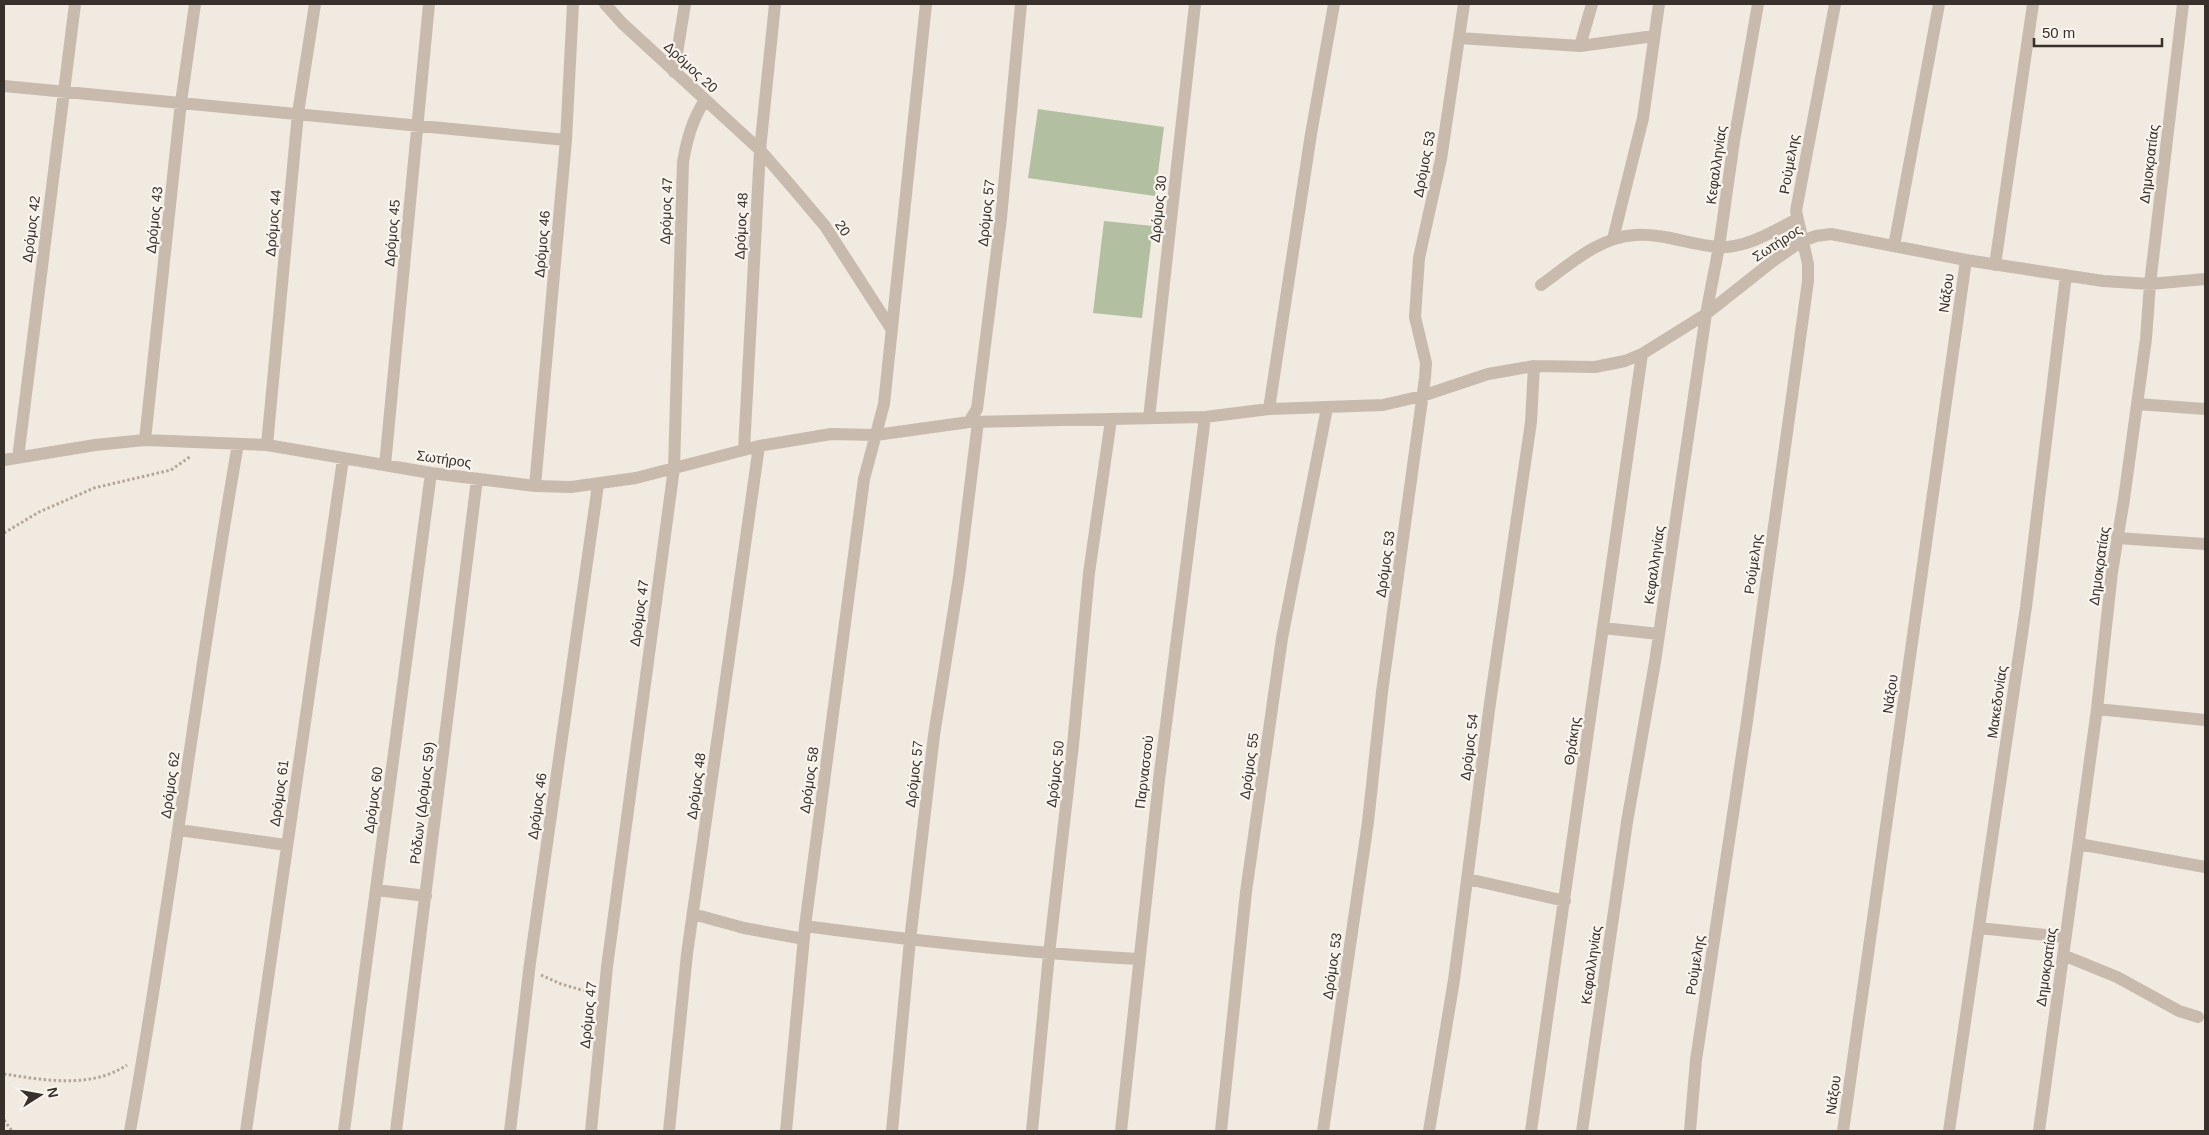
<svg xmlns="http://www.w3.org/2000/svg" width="2209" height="1135" font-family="Arial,sans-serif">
<rect width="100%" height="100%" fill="#f1eae0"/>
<!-- green -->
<path fill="#b3bfa1" d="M1038 109 1164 127 1155 196 1028 178Z
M1104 221 1153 226 1142 318 1093 313Z"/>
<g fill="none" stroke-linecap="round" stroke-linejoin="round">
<!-- path -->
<path stroke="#b4a697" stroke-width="3" stroke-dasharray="2.5 2.5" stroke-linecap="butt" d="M4 533 39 512 94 488 171 470 191 456
M541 975 561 984 592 993
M4 1074C44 1080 91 1089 127 1065
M4 1120 12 1131"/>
<!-- minor -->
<path stroke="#c8bbad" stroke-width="12" d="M605 4 622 23 760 150 792 187 825 226 892 330
M1459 38 1580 46 1592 4
M1580 46 1654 36
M674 72 685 4
M4 86 566 140
M1613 239 1643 118 1659 4
M1894 246 1939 4
M1995 265 2033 4
M1541 285C1569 265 1599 237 1635 235 1663 233 1691 245 1718 247 1745 249 1774 231 1797 219
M2137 404 2205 409
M1269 409 1311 134 1334 4
M1149 418 1195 4
M969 422 977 409 1001 218 1021 4
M145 440 181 102 195 4
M267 445 298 113 315 4
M744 450 760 150 775 4
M18 458 75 4
M4 460 95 445 145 440 267 445 431 473 535 486 571 487 636 478 759 446 831 434 876 435 969 422 1205 417 1269 409 1383 405 1422 396 1488 374 1534 366 1595 367 1625 361 1642 354 1706 314 1773 261 1802 241 1816 236 1831 234 1966 260 2103 281 2150 284 2205 279
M385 465 429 4
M535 486 566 140 573 4
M2117 538 2205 544
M1603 628 1659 634
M2097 709 2205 720
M179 830 286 845
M2079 844 2205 867
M1468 879 1565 901
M376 890 426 896
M693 914 744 928 804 939
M805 926C916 941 1026 953 1138 959
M1979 928 2065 937
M2063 955 2117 977 2179 1011 2198 1017
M130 1131C171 903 198 672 238 444
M246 1131 343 459
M344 1131 431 473
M396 1131 477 479
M510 1131 530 963 598 485
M591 1131 607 967 674 468 683 162C687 139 692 120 705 100
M669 1131 687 954 759 446
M786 1131 805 926 864 479 884 404 926 4
M892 1131 910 940 934 735 959 577 978 422
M1032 1131 1049 954 1073 745 1089 573 1111 420
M1121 1131 1159 780 1205 417
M1221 1131 1246 892 1282 638 1327 408
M1323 1131 1368 822 1382 692 1425 378 1426 363 1415 317 1419 258 1441 159 1464 4
M1429 1131 1454 980 1490 703 1531 422 1534 366
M1531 1131 1642 354
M1582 1131 1627 822 1655 662 1706 314 1719 247 1734 141 1758 4
M1690 1131 1696 1060 1747 721 1808 281V264L1796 211 1835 4
M1843 1131 1966 260
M1949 1131 2026 607 2066 275
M2039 1131 2097 709 2112 572 2124 499 2146 339 2150 284 2183 4"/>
</g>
<g text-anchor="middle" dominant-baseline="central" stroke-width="4.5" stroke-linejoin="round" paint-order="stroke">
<!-- street labels -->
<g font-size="14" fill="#37302b" stroke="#f9f4ed">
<text transform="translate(691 67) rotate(43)">Δρόμος 20</text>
<text transform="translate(1424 164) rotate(-79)">Δρόμος 53</text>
<text transform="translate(1789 164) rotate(-80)">Ρούμελης</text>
<text transform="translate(2149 164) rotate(-83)">Δημοκρατίας</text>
<text transform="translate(1716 165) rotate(-82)">Κεφαλληνίας</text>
<text transform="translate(1158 209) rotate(-84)">Δρόμος 30</text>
<text transform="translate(666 211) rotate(-88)">Δρόμος 47</text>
<text transform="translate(986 213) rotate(-84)">Δρόμος 57</text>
<text transform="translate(154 220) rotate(-84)">Δρόμος 43</text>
<text transform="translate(273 223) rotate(-85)">Δρόμος 44</text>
<text transform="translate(741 226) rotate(-87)">Δρόμος 48</text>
<text transform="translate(843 228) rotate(57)">20</text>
<text transform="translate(31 229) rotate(-83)">Δρόμος 42</text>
<text transform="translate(392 233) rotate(-85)">Δρόμος 45</text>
<text transform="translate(1777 243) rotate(-33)">Σωτήρος</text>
<text transform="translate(542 244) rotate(-85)">Δρόμος 46</text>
<text transform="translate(1946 293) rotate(-82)">Νάξου</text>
<text transform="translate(444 459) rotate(8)">Σωτήρος</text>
<text transform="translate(1385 564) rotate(-82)">Δρόμος 53</text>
<text transform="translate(1753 564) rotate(-82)">Ρούμελης</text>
<text transform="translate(1654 565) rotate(-82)">Κεφαλληνίας</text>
<text transform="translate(2099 566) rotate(-82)">Δημοκρατίας</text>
<text transform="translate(639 613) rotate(-82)">Δρόμος 47</text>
<text transform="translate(1890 694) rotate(-82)">Νάξου</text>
<text transform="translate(1997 702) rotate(-82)">Μακεδονίας</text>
<text transform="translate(1572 741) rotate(-82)">Θράκης</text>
<text transform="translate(1469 747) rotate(-83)">Δρόμος 54</text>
<text transform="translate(1249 766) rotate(-82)">Δρόμος 55</text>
<text transform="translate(1144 772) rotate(-83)">Παρνασσού</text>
<text transform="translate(914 774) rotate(-83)">Δρόμος 57</text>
<text transform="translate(1055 774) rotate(-83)">Δρόμος 50</text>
<text transform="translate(809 780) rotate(-82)">Δρόμος 58</text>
<text transform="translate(170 785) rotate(-82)">Δρόμος 62</text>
<text transform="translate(696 786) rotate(-82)">Δρόμος 48</text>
<text transform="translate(279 793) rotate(-82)">Δρόμος 61</text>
<text transform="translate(373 800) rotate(-82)">Δρόμος 60</text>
<text transform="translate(422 803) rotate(-83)">Ρόδων (Δρόμος 59)</text>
<text transform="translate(537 806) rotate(-82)">Δρόμος 46</text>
<text transform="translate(1591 965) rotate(-82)">Κεφαλληνίας</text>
<text transform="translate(1695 965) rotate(-81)">Ρούμελης</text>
<text transform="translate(1332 966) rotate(-82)">Δρόμος 53</text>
<text transform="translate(2046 967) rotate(-82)">Δημοκρατίας</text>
<text transform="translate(588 1015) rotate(-84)">Δρόμος 47</text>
<text transform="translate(1833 1095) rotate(-82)">Νάξου</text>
</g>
</g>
<!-- border -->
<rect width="2209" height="1135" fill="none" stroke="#37302b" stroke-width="10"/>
<!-- north arrow -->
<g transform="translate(40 1095) rotate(79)" stroke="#f9f4ed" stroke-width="4" paint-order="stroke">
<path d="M0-4L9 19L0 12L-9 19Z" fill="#37302b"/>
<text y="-8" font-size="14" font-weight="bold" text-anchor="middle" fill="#37302b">N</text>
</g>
<!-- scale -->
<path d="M2034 38v8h128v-8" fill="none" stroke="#37302b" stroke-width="2.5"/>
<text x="2042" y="38" font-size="15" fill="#37302b" stroke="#f9f4ed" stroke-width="4" paint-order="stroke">50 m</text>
</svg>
